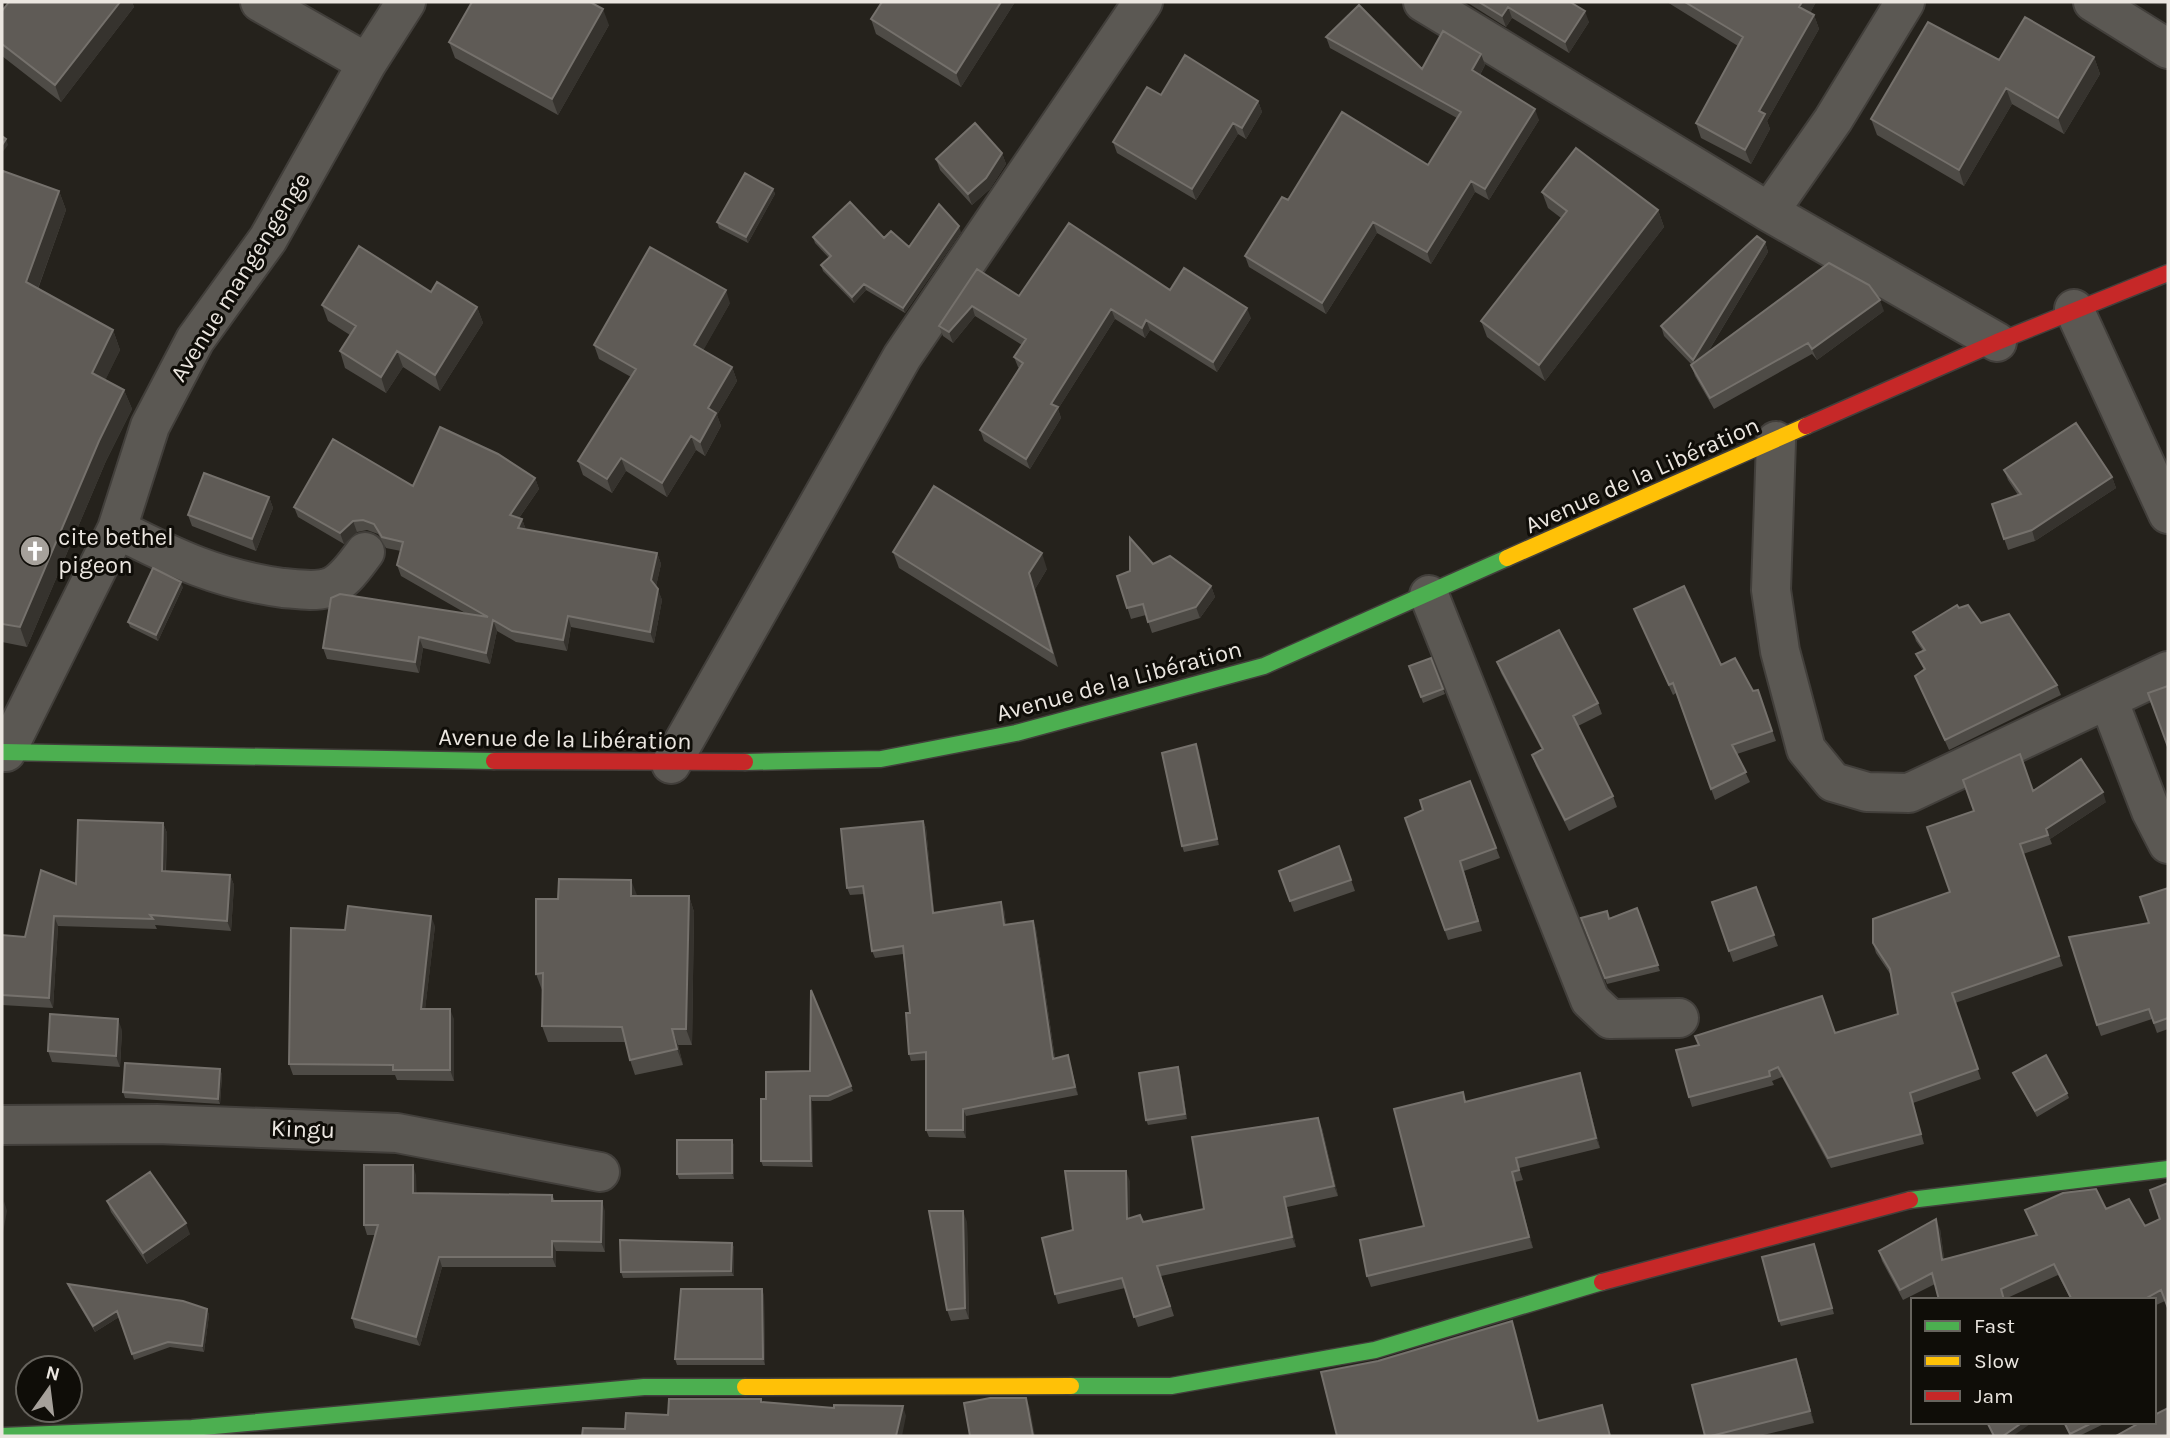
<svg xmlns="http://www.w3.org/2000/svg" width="2170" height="1438" font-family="Karla,sans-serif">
<rect width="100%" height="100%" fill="#25221c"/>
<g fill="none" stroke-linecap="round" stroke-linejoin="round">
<!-- street casing -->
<g stroke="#423f3b" stroke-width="42">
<path id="street" d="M260 2 367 63
M1423 2 1769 212 1997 342
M2093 2 2168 49
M1769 212 1833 120 1905 2
M2074 309 2168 514
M1776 441 1771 590 1780 651 1806 749 1833 782 1867 792 1909 793 2168 671
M117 529C176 559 218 579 283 588 296 589 314 592 327 588 343 584 355 565 365 552
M1429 595 1590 1000 1610 1019 1679 1018
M2108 699 2151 811 2168 844
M6 752 117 529 150 426 195 340 268 239 367 63 406 2
M671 764 902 357 1143 2
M2 1125 157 1124 397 1133 600 1172"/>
</g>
<!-- fast casing -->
<g stroke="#423f3b" stroke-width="19">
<path id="fast" d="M2 752 494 761
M745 762 881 759 1016 733 1264 666 1507 558
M1910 1200 2168 1169
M1071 1386H1171L1375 1350 1602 1282
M2 1436 192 1428 644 1387H745"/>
</g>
<!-- slow casing -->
<g stroke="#423f3b" stroke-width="19">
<path id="slow" d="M1507 558 1806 426
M745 1387 1071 1386"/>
</g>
<!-- jam casing -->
<g stroke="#423f3b" stroke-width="19">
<path id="jam" d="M1806 426 1997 342 2168 273
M494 761 745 762
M1602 1282 1910 1200"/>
</g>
<!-- street -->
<use href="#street" stroke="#5b5853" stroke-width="38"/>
<!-- fast -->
<use href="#fast" stroke="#4caf50" stroke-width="16"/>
<!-- slow -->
<use href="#slow" stroke="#ffc107" stroke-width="16"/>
<!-- jam -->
<use href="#jam" stroke="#c62828" stroke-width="16"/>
</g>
<!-- wall -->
<path fill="#4e4b46" d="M9 2H132L134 7 61 102 2 56V11Z
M1015 2 961 87 876 34 871 19Z
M1467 2H1570L1589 22 1569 53 1512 18 1506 27 1468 3Z
M1667 2H1816L1810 13 1814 15 1819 29 1767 121 1770 129 1751 164 1701 138 1696 123 1738 46Z
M609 25 558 115 455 58 449 42Z
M1326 37 1422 69 1481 54 1485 65 1480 75 1539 120 1489 200 1475 192 1431 264 1377 233 1326 314 1249 267 1245 256 1288 200 1428 165 1457 118 1330 48Z
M2094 57 2100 74 2064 134 2012 104 1964 186 1877 135 1871 119 1999 60Z
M1161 95 1258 101 1262 112 1246 139 1238 134 1196 200 1117 153 1113 142Z
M1002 153 1006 164 990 189 972 205 940 170 936 159Z
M2 174 59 191 66 210 38 289 113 330 120 350 105 380 124 390 132 409 106 461 27 647 2 642Z
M773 189 775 194 748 243 719 228 717 222Z
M1542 192 1658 210 1664 227 1545 381 1487 337 1481 321 1561 218 1548 208Z
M961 232 905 313 866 290 854 303 823 271 821 265 829 258 815 243 813 237 884 238 909 247Z
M1765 242 1768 252 1708 352 1884 311 1817 360 1812 354 1714 409 1695 376 1691 364 1664 336 1661 326Z
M977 269 1019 296 1170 290 1251 318 1217 372 1150 330 1145 338 1115 319 1058 409 1061 418 1030 469 984 441 980 430 1019 368 1018 367 1014 357 1022 345 975 316 953 343 943 336 939 326Z
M431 292 477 307 483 323 440 391 403 367 386 393 345 368 340 351 350 335 328 321 322 305Z
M730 303 703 350 732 367 737 381 717 415 721 426 705 456 696 450 667 497 626 471 612 493 583 475 578 461 631 377 599 359 594 345Z
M2004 470 2112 477 2116 488 2035 541 2008 550 1992 504 2018 495 2008 480Z
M535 478 539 489 519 518 522 519 526 530 657 553 661 564 656 586 662 600 654 643 571 627 567 651 516 642 497 631 490 664 423 648 419 673 327 659 323 648 467 614 401 576 397 565 401 551 386 548 378 534 367 530 357 532 344 544 298 517 294 507 413 486Z
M269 497 273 508 256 551 192 526 188 515Z
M893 552 1047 569 1035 589 1058 667 899 568Z
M1117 576 1211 586 1215 597 1200 618 1152 633 1146 615 1131 619Z
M183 587 158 641 130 627 128 622Z
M1959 608 1981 623 2057 685 2061 695 1949 750 1915 676 1924 670 1916 654 1923 651 1916 641 1913 632Z
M1634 609 1721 665 1753 691 1758 690 1776 741 1737 754 1750 782 1715 800 1676 693 1673 695Z
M1431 658 1445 694 1423 703 1409 666Z
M1497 662 1598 703 1602 714 1578 726 1613 796 1617 807 1569 831 1536 766 1532 755 1542 750 1501 673Z
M1196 744 1219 845 1184 852 1182 846Z
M1470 781 1500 858 1464 871 1482 931 1448 940 1405 818 1423 810Z
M2033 791 2106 802 2050 839 2052 844 2023 854 2063 966 1955 1003 1981 1079 1913 1103 1924 1144 1831 1168 1782 1077 1772 1081 1774 1085 1692 1107 1689 1097 1699 1045 1695 1036 1835 1033 1898 1014 1891 975 1876 953 1873 943 1950 892Z
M923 821 926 828 934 913 1004 909 1006 925 1033 921 1036 929 1055 1058 1068 1055 1078 1095 966 1116V1138L929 1137 926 1130V1060L911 1061 909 1054 910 1013 903 954 875 958 872 951 864 894 850 895 847 888Z
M163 823 167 833 166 871 230 875 234 885 231 931 155 925 157 929 58 926 53 1008 2 1005V935L25 937 76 884Z
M1339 846 1355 891 1294 912 1279 871Z
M1756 887 1778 946 1733 962 1712 902Z
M2168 888V1029L2157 1033 2152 1019 2101 1036 2097 1025Z
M637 896H689L694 912 692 1045H678L683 1065 635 1075 630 1060 626 1042H548L542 1026V990L536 974 558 899Z
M1637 908 1660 971 1607 984 1581 918H1609Z
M435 926 425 1009 454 1019V1081L397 1080 395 1075H293L289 1064 345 930Z
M811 990 853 1091 830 1101H812L813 1167 763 1166 761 1161 766 1099 810 1071Z
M122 1030 120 1067 52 1062 48 1051Z
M220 1069 222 1075 220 1104 125 1098 123 1092Z
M1180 1073 1187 1119 1148 1125 1146 1120Z
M2013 1073 2067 1093 2069 1098 2037 1117Z
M1583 1083 1600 1148 1519 1168 1523 1180 1515 1182 1533 1248 1371 1287 1367 1276 1424 1226 1466 1102Z
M1322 1128 1338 1196 1287 1207 1296 1247 1161 1276 1174 1316 1138 1327 1125 1288 1058 1304 1055 1294 1073 1230 1130 1181V1218L1143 1222 1204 1209Z
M732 1140 734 1146V1179H679L677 1174Z
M416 1175V1193L552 1195 555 1201 605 1211V1252L556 1251V1267H442L420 1346 355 1328 352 1318 376 1235H367L364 1225Z
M2168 1183 2165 1301 2154 1306V1300H2071L2058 1275 2005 1299 1935 1284 1903 1300 1882 1261 1879 1251 1940 1229 1944 1259 2036 1236 2025 1210 2106 1209 2145 1226 2160 1219Z
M107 1201 190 1234 147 1264 111 1212Z
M967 1222 969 1319 951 1321 947 1310Z
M732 1243 734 1248V1276L623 1278 621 1272Z
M1816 1250 1834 1314 1781 1326 1779 1321Z
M68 1284 207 1309 209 1315 204 1352 170 1347 134 1360 119 1317 95 1332 70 1290Z
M764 1295 765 1365H677L675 1359Z
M1800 1370 1814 1423 1759 1436H1705Z
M2063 1422H2108L2079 1436H2070Z"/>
<!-- shaded-wall -->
<path fill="#36332e" d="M120 2H132L134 7 61 102 55 85Z
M1001 2H1015L961 87 956 73Z
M1802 2H1816L1805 22 1799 7Z
M1508 7 1512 18 1506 27 1502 16Z
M603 9 609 25 558 115 552 99Z
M1585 11 1589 22 1569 53 1565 42Z
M1814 15 1819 29 1767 121 1770 129 1751 164 1745 150 1759 111Z
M1481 54 1485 65 1476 82 1472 70Z
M2094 57 2100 74 2064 134 2058 118Z
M2006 88 2012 104 1964 186 1959 170Z
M1258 101 1262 112 1246 139 1242 128Z
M1535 109 1539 120 1489 200 1485 189Z
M1233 123 1238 134 1196 200 1192 189Z
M6 139 8 145 2 153V145Z
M1002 153 1006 164 990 189 972 205 968 194Z
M1471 181 1475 192 1431 264 1427 252Z
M773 189 775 194 748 243 746 237Z
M59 191 66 210 33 302 26 282Z
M1658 210 1664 227 1545 381 1539 365Z
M1373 222 1377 233 1326 314 1322 303Z
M959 226 961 232 905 313 903 308Z
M1765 242 1768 252 1697 370 1693 360Z
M864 284 866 290 854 303 852 297Z
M726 290 730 303 699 358 694 345Z
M1880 300 1884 311 1817 360 1812 349Z
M972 306 975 316 953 343 949 332Z
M477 307 483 323 440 391 435 375Z
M1247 308 1251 318 1217 372 1213 362Z
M1111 309 1115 319 1058 409 1061 418 1030 469 1026 459 1051 404Z
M1146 320 1150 330 1145 338 1142 328Z
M113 330 120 350 99 393 92 373Z
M397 351 403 367 386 393 381 377Z
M732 367 737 381 717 415 721 426 705 456 700 442 708 408Z
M124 390 132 409 106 461 27 647 20 627 99 441Z
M691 436 696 450 667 497 662 483Z
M621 458 626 471 612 493 607 479Z
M2112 477 2116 488 2035 541 2032 530Z
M535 478 539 489 514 525 510 515Z
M269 497 273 508 256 551 252 539Z
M522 519 526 530 518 528Z
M353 521 357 532 344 544 340 533Z
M657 553 661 564 655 591 651 580Z
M1042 553 1047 569 1035 589 1058 667 1029 573Z
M181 582 183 587 158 641 156 635Z
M1211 586 1215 597 1200 618 1196 607Z
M658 589 662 600 654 643 650 632Z
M568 616 571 627 567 651 563 640Z
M493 620 497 631 490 664 486 653Z
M419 637 423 648 419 673 415 662Z
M1196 744 1199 750 1219 845 1217 839Z
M2103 792 2106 802 2050 839 2046 829Z
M923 821 926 828 935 920 933 913Z
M163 823 167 833 165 881 162 871Z
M230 875 234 885 231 931 227 921Z
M631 880 637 895V912L631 896Z
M689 896 694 912 692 1045 686 1029Z
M1001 902 1004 909 1007 933 1004 925Z
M54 916 58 926 53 1008 49 998Z
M431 916 435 926 424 1019 421 1009Z
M1033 921 1036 929 1056 1066 1053 1059Z
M450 1009 454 1019V1081L450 1070Z
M118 1019 122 1030 120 1067 116 1056Z
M672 1029 678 1045 683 1065 677 1049Z
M1068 1055 1070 1062 1078 1095 1075 1087Z
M1178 1067 1180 1073 1187 1119 1185 1114Z
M220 1069 222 1075 220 1104 218 1099Z
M1580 1073 1583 1083 1600 1148 1596 1138Z
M810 1096 812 1101 813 1167 811 1161Z
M963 1109 966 1116V1138L963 1130Z
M1318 1118 1322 1128 1338 1196 1334 1186Z
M732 1140 734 1146V1179L732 1173Z
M413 1165 416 1175 417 1202 413 1193Z
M1126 1171 1130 1181V1229L1127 1219Z
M1512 1172 1515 1182 1533 1248 1529 1237Z
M1284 1197 1287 1207 1296 1247 1292 1237Z
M4 1201 7 1211 2 1238V1210Z
M602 1201 605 1211V1252L601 1242Z
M963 1211 967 1222 969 1319 965 1308Z
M1936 1219 1940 1229 1946 1270 1942 1260Z
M186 1223 190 1234 147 1264 143 1253Z
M552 1241 556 1251V1267L552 1257Z
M732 1243 734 1248V1276L731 1271Z
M439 1257 442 1267 420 1346 416 1337Z
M762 1289 764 1295 765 1365 763 1359Z
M207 1309 209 1315 204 1352 202 1346Z
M117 1311 119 1317 95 1332 93 1326Z
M1512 1321 1516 1331 1541 1430 1538 1421Z
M1796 1359 1800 1370 1814 1423 1810 1411Z
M1026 1398 1030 1408 1035 1436H1033Z
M903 1406 906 1416 902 1436H896Z
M2023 1422H2033L2013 1436H2003Z"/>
<!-- building -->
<path fill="#5f5b56" stroke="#75716c" stroke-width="2" d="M9 2H120L55 85 2 44V11Z
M472 2H590L603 9 552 99 449 42Z
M882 2H1001L956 73 871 19Z
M1479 2H1570L1585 11 1565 42 1508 7 1502 16Z
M1685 2H1802L1799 7 1814 15 1759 111 1765 114 1745 150 1696 123 1743 37Z
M1359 5 1422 69 1443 31 1481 54 1472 70 1535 109 1485 189 1471 181 1427 252 1373 222 1322 303 1245 256 1282 197 1288 200 1342 112 1428 165 1461 112 1326 37Z
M2025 17 2094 57 2058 118 2006 88 1959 170 1871 119 1928 22 1999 60Z
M1185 55 1258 101 1242 128 1233 123 1192 189 1113 142 1147 87 1161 95Z
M975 123 1002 153 986 178 968 194 936 159Z
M2 136 6 139 2 145Z
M1576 148 1658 210 1539 365 1481 321 1567 211 1542 192Z
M3 171 59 191 26 282 113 330 92 373 124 390 99 441 20 627 2 624V174Z
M745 173 773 189 746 237 717 222Z
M850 202 884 238 891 231 909 247 939 204 959 226 903 308 864 284 852 297 821 265 831 256 813 237Z
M1069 223 1170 290 1184 268 1247 308 1213 362 1146 320 1142 328 1111 309 1051 404 1058 407 1026 459 980 430 1023 363 1014 357 1026 339 972 306 949 332 939 326 977 269 1019 296Z
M1757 236 1765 242 1693 360 1661 326Z
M359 246 431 292 437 282 477 307 435 375 397 351 381 377 340 351 356 326 322 305Z
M650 247 726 290 694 345 732 367 708 408 716 413 700 442 691 436 662 483 621 458 607 479 578 461 636 369 594 345Z
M1829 263 1869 285 1880 300 1812 349 1808 343 1710 398 1691 365Z
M2076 423 2112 477 2032 530 2004 539 1992 504 2021 494 2004 470Z
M440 427 498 454 535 478 510 515 522 519 518 528 657 553 651 580 658 589 650 632 568 616 563 640 512 631 493 620 486 653 419 637 415 662 323 648 331 598 340 594 488 617 397 565 403 542 382 537 374 524 363 520 353 521 340 533 294 507 333 439 413 486Z
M204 473 269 497 252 539 188 515Z
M934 486 1042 553 1029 573 1052 652 893 552Z
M1130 538 1153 564 1170 556 1211 586 1196 607 1148 622 1143 604 1127 608 1117 576 1130 571Z
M153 568 181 582 156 635 128 622Z
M1684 586 1721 665 1735 658 1753 691 1758 690 1772 731 1732 745 1746 772 1711 789 1673 683 1669 685 1634 609Z
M1957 605 1959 608 1968 605 1981 623 2009 614 2057 685 1945 740 1915 676 1925 669 1916 654 1925 650 1913 632Z
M1559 630 1598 703 1573 716 1613 796 1565 820 1532 755 1543 749 1497 662Z
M1431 658 1443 689 1421 697 1409 666Z
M2168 686V747L2148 693Z
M1196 744 1217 839 1182 846 1162 753Z
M2020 754 2033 791 2081 759 2103 792 2046 829 2048 835 2020 844 2059 956 1952 993 1978 1069 1910 1093 1921 1134 1828 1158 1778 1067 1769 1071 1770 1076 1689 1097 1676 1050 1699 1045 1695 1036 1822 996 1835 1033 1898 1014 1890 969 1873 943V919L1950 892 1927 827 1974 811 1963 780Z
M1470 781 1496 848 1460 861 1478 921 1445 930 1405 818 1423 810 1420 800Z
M78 820 163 823 162 871 230 875 227 921 150 915 153 919 54 916 49 998 2 995V935L25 937 41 870 76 884Z
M923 821 933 913 1001 902 1004 925 1033 921 1053 1059 1068 1055 1075 1087 963 1109V1130H926V1052L909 1054 906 1013H910L903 946 872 951 863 886 847 888 841 829Z
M1339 846 1351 880 1290 901 1279 871Z
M559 879 631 880V896H689L686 1029H672L677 1049 630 1060 622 1027 542 1026 543 973 536 974V899H558Z
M1756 887 1774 935 1729 951 1712 902Z
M2168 888V1018L2154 1023 2149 1009 2097 1025 2069 937 2149 923 2140 897Z
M348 906 431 916 421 1009H450V1070H393V1065L289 1064 291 928 345 930Z
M1637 908 1658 965 1605 978 1581 918 1607 911 1609 919Z
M811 990 851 1086 828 1096H810L811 1161H761V1099H766V1072L810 1071Z
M50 1014 118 1019 116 1056 48 1051Z
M2046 1055 2067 1093 2035 1111 2013 1073Z
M125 1063 220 1069 218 1099 123 1092Z
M1178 1067 1185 1114 1146 1120 1139 1073Z
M1580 1073 1596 1138 1516 1158 1519 1170 1512 1172 1529 1237 1367 1276 1360 1240 1424 1226 1394 1109 1463 1092 1465 1102Z
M1318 1118 1334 1186 1284 1197 1292 1237 1157 1266 1170 1306 1134 1317 1122 1278 1055 1294 1042 1238 1073 1230 1065 1171H1126L1127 1219 1140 1215 1143 1222 1204 1209 1192 1137Z
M677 1140H732V1173L677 1174Z
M364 1165H413V1193L552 1195V1201H602L601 1242 552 1241V1257H439L416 1337 352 1318 378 1225H364Z
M150 1172 186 1223 143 1253 107 1201Z
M2168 1183V1308L2161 1290 2143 1300H2072L2054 1264 2001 1289 2004 1300H1939L1932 1273 1900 1290 1879 1251 1936 1219 1942 1260 2037 1235 2025 1210 2063 1193 2096 1189 2106 1209 2129 1199 2145 1226 2160 1219 2150 1190Z
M929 1211H963L965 1308 947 1310Z
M620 1240 732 1243 731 1271 621 1272Z
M1814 1244 1832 1308 1779 1321 1762 1257Z
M68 1284 183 1301 207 1309 202 1346 168 1342 132 1354 117 1311 93 1326Z
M681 1289H762L763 1359H675Z
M1512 1321 1538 1421 1602 1405 1610 1436H1337L1321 1372 1378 1361Z
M1796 1359 1810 1411 1711 1436H1705L1692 1385Z
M990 1398H1026L1033 1436H970L964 1403Z
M669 1399H761V1402L834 1408V1405L903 1406 896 1436H582L583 1428 625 1429 626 1413 668 1415Z
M2168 1408V1436H2116L2141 1422H2154V1415Z
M1987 1422H2023L2003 1436H1994Z
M2064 1422H2094L2070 1434Z"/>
<!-- icons -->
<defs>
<g id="church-disc" transform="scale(1.575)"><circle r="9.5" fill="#a6a19b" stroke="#0f0d08"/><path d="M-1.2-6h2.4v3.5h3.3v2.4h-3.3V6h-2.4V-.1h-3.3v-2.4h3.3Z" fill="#fff"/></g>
</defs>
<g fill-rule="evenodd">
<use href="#church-disc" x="35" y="551"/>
</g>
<g text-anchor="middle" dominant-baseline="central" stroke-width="6" stroke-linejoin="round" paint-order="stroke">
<!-- street labels -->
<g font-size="24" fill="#ebe6e0" stroke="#0f0d08">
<text transform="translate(240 277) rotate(-58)">Avenue mangengenge</text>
<text transform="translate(1642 475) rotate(-24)">Avenue de la Libération</text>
<text transform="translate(1119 681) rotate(-15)">Avenue de la Libération</text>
<text transform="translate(565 739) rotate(1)">Avenue de la Libération</text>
<text transform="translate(303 1129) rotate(2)">Kingu</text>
</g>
<!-- poi labels -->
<g font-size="24" fill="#ebe6e0" stroke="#0f0d08" text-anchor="start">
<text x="58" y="537">cite bethel<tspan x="58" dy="28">pigeon</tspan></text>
</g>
</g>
<!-- border -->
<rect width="2170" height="1438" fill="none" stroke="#ebe6e0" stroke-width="7"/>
<!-- legend -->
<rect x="1911" y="1298" width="245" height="126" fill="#0f0d08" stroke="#67645e" stroke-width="2"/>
<rect x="1925" y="1321" width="35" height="10" fill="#4caf50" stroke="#67645e" stroke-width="2"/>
<text x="1974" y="1333" font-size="21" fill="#ebe6e0">Fast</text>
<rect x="1925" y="1356" width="35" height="10" fill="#ffc107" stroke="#67645e" stroke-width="2"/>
<text x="1974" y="1368" font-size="21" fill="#ebe6e0">Slow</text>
<rect x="1925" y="1391" width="35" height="10" fill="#c62828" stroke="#67645e" stroke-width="2"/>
<text x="1974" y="1403" font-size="21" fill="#ebe6e0">Jam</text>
<!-- north arrow -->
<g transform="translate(49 1389) rotate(14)"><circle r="33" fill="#0f0d08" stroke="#67645e" stroke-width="2"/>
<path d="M0-5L12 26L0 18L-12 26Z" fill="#a6a19b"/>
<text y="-10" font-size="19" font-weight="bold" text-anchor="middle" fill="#ebe6e0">N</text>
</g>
</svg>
